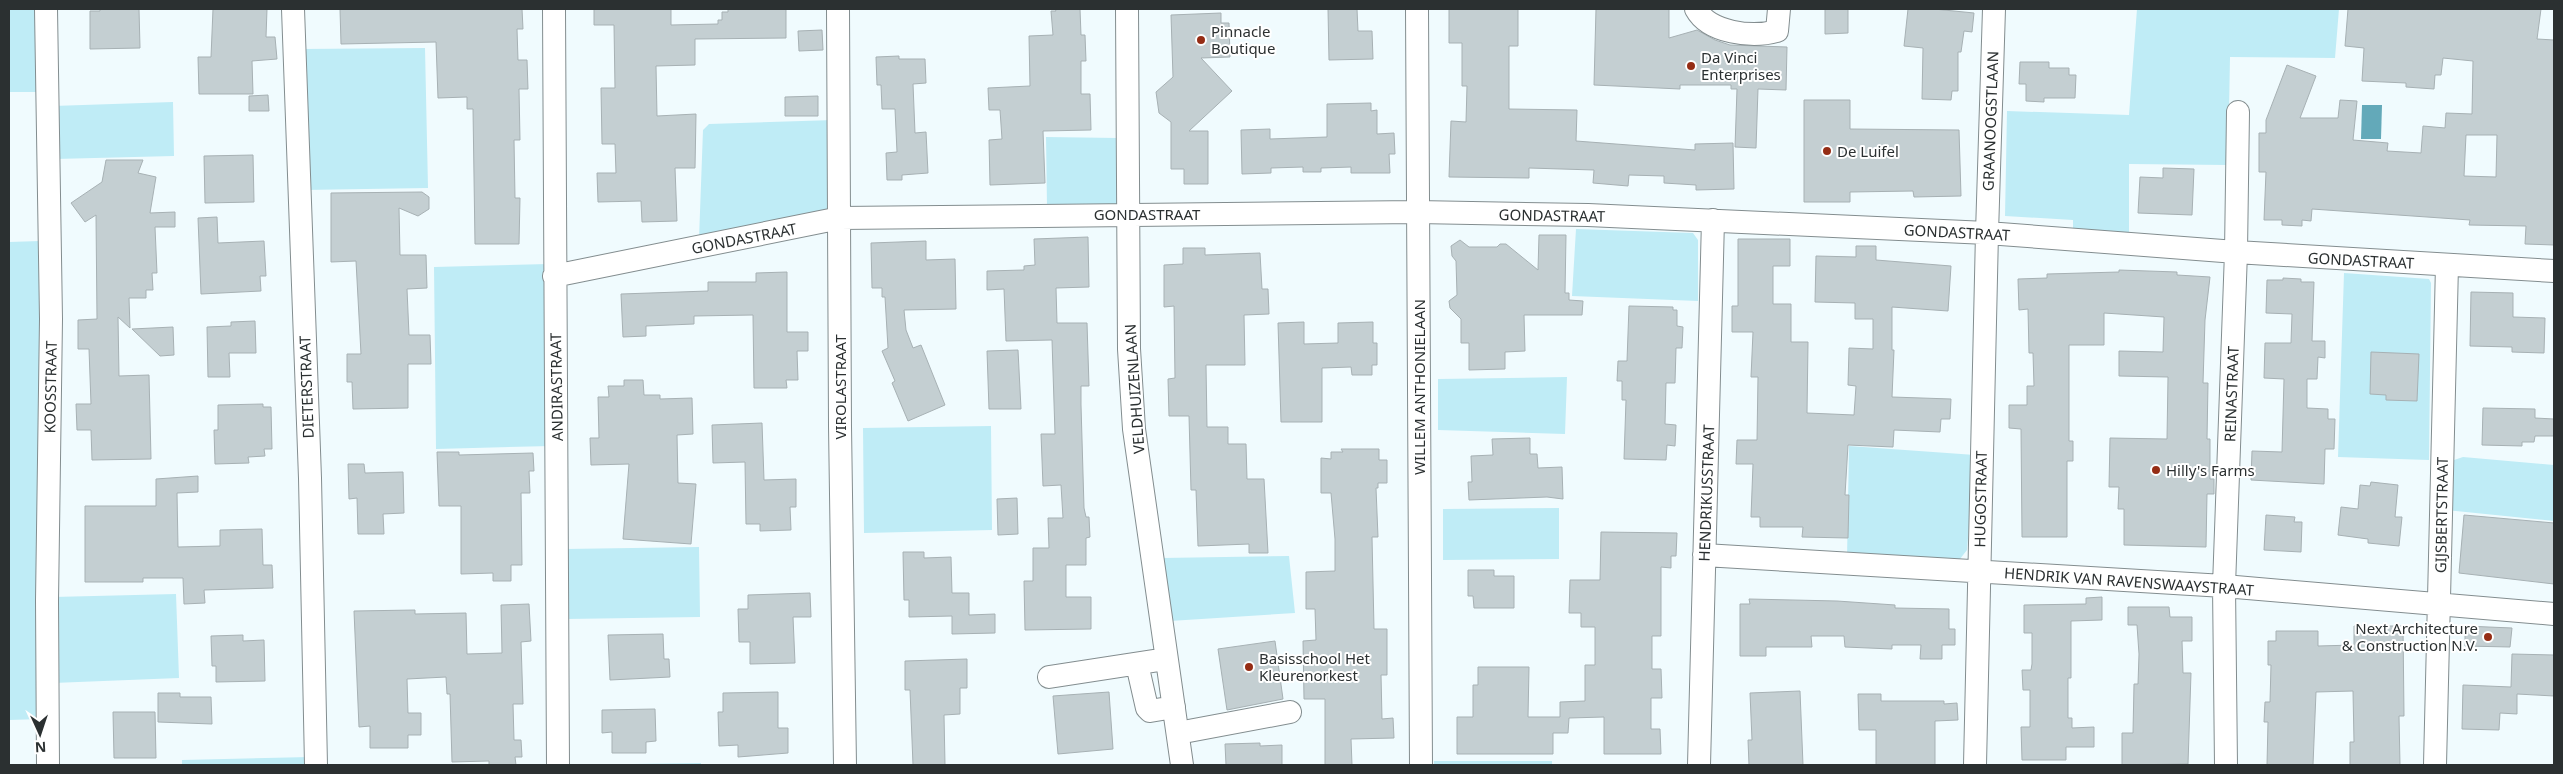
<svg xmlns="http://www.w3.org/2000/svg" width="2563" height="774" font-family="'Noto Sans',sans-serif">
<rect width="100%" height="100%" fill="#f0fbfe"/>
<!-- green -->
<path fill="#bfecf6" d="M9 9H39L40 92H9Z
M2137 9H2339L2335 58 2230 57 2228 165 2129 164V238L2073 234V220L2005 216 2007 111 2129 115Z
M425 48 428 188 304 190 300 49Z
M173 102 174 156 55 159 53 106Z
M834 120 830 211 699 239 703 130 709 124Z
M1046 137 1118 138 1120 203 1115 206 1047 207Z
M1576 229 1693 233 1698 240V301L1572 296Z
M40 241 42 719 9 720V242Z
M548 264 551 446 436 449 434 267Z
M2344 273 2429 279 2431 283 2429 460 2338 457Z
M1567 377 1565 434 1438 430V379Z
M991 426 992 530 864 533 863 428Z
M1849 446 1975 455 1967 550 1956 564 1847 559Z
M2463 457 2554 465V521L2446 510 2448 462Z
M1559 508V559L1443 560V509Z
M699 547 700 617 566 619 565 549Z
M1289 556 1295 613 1170 621 1162 558Z
M176 594 179 678 53 683V597Z
M310 757V765H182V760Z
M1434 761H1552V765H1434Z
M701 763V765H564Z"/>
<!-- water -->
<path fill="#63a9b9" d="M2362 105H2382L2381 139H2361Z"/>
<!-- building -->
<path fill="#c4cfd2" stroke="#a7b1b4" fill-rule="evenodd" d="M100 9H139L140 48 90 49V11H100Z
M213 9H267L266 37H275L277 59 252 61 253 94H199L198 57H211Z
M340 9H522L523 29H517L518 60H527L528 89H519L520 140H514L515 198H520L519 244H475L473 109H467V97L438 98 436 42 341 44Z
M594 9H671V25L718 24V20H722V12H728V9H786V38L695 39V65L656 66 657 116 696 114 695 168H675L677 221 642 222 641 201 598 202 597 173H616L615 144H602L601 88H615L614 25H594Z
M1055 9H1080L1081 35H1085L1086 61H1081V94H1090L1091 130 1043 131 1045 183 990 185 989 140 1002 139 1000 110H989L988 88 1030 86 1029 36 1053 35 1051 11H1056Z
M1328 9H1357L1358 31H1372L1373 59 1329 60Z
M1449 9H1518V46H1509V109L1577 110 1576 141 1695 150V144L1733 143 1734 189 1696 190V185L1664 183V176L1629 175 1628 186 1593 183 1594 170 1529 168V178L1449 177 1451 121 1466 122 1467 86H1462V43H1449Z
M1596 9H1669V38L1697 30 1715 40 1730 45 1787 47 1786 90 1758 89 1756 148 1735 147 1737 89H1731V85H1680V89L1594 85Z
M1825 9H1848V33L1825 34Z
M1908 9H1934L1974 13 1972 32 1964 31 1961 52H1958V91H1952L1951 100 1922 99 1923 48 1904 46Z
M2348 9H2541L2537 39 2554 40V245L2525 244 2526 226 2469 225 2470 220 2312 209 2311 221 2302 220V226L2282 225V220H2264L2266 172H2259V133H2266V120L2287 65 2316 76 2300 118H2338L2340 100 2357 101 2353 140 2388 143 2387 151 2421 153 2423 126 2445 128 2446 113 2472 114 2473 61 2443 58 2441 75H2435L2434 89 2406 87V83L2362 81 2364 48 2345 46ZM2466 135H2497L2496 177 2464 176Z
M1221 13V23H1229L1230 57 1201 58 1232 91 1189 131H1208V184H1184V169H1171V122L1159 113 1156 92 1173 77 1171 15Z
M822 30 823 50 799 51 798 31Z
M899 56V59H925L926 83 913 84 915 133 926 132 928 173 902 175V180H887L886 153 897 152 895 109H882L881 85H877L876 57Z
M2020 62H2049V68H2069V75H2076L2075 98H2044V102L2026 101V84H2019Z
M268 95 269 111H249V96Z
M818 96V116H785V97Z
M1804 100H1850V129L1959 130 1961 196 1914 197 1913 191 1850 192V202H1804Z
M1371 103V111L1377 110V134L1394 133 1395 154H1389L1390 173H1351V167L1321 168V172H1303V167L1271 168V173L1242 174 1241 130 1270 129V139L1327 137V104Z
M253 155 254 202 205 203 204 156Z
M106 160H143L138 173 156 177 150 213 175 212V227H155L157 273H152L153 290H146V298H129L130 328 118 317 119 376 149 375 151 459 92 460 91 430H77L76 404H91L89 349H78V320L97 319 96 215 85 222 71 203 102 182Z
M2163 168 2194 169 2192 215 2138 213 2140 177 2163 178Z
M422 192 429 197V209L418 216 399 208 400 255H426L427 288 407 289 409 335H430L431 364H408V408L353 409 352 382H347V354H361L356 261 331 262V193Z
M217 217 218 243 264 241 266 276H260L261 291 201 294 198 218Z
M1539 235H1566L1565 293H1569V300L1583 301 1582 315H1524L1525 351 1505 352V369L1469 370V343H1461V319L1450 308 1449 301 1457 295 1456 261 1452 256 1451 246 1460 240 1469 247H1497L1500 244H1506L1538 270Z
M1088 237 1089 287 1056 288 1057 323H1087L1089 386H1081V405L1084 508 1086 517H1089L1090 537 1086 538V565H1066V597H1091V629L1025 630 1024 581H1033V548H1049L1048 518H1063L1061 485 1043 486 1041 434H1055L1052 340 1006 341 1004 289 987 290V271L1024 270V266L1035 265 1034 239Z
M1738 239H1790V266H1773V304H1791V342H1808L1807 413 1854 415 1856 386 1848 385 1849 348 1873 349V319H1855V303L1815 302 1816 256 1856 257V246H1876V260L1951 266 1948 311 1892 307V350H1894L1892 397 1951 399 1950 419H1941L1940 432 1894 430 1893 447 1848 445 1845 495H1849L1848 538 1802 537 1803 527H1760V517H1751L1753 464H1736L1737 440H1757L1758 377H1751L1753 332H1732V306H1738Z
M926 241V260L955 259 956 309 904 310 906 330 913 348 921 345 945 405 908 421 892 383 895 381 882 351 888 348 885 297H882V288H872L871 243Z
M1183 248H1205V255L1260 253 1262 289H1268L1269 314 1244 315 1245 365H1206L1207 427H1228V444H1246L1247 479H1264L1268 553H1249V544L1198 546 1196 490H1191L1189 416H1169L1168 379 1175 378 1174 306 1164 307V265L1183 264Z
M2119 270 2177 272V275L2210 277 2205 320 2203 383H2208L2207 439H2210V479H2214V494H2207L2206 547 2124 545V509H2118L2119 487H2109L2110 438 2167 439 2168 377 2119 376V351L2163 352 2164 317 2104 313V345H2069V441H2073V461H2067V537H2022L2021 429 2009 428V405H2027V386H2034L2033 353H2029L2028 309 2019 310 2018 279 2047 278V274L2119 272Z
M787 272V332H808V351H797L798 380H786L787 388H754L753 315 694 316V324L646 326V336L623 337 621 294 708 291V282H756V273Z
M2283 278 2301 279V282H2314L2312 341H2325V358L2318 357 2317 379H2307V408L2328 409V419H2335L2334 449H2325L2324 484 2251 480 2252 451 2282 452 2284 379 2264 378 2265 343H2291L2292 314 2266 313 2267 280H2283Z
M2471 292 2513 293V317L2545 318 2544 353 2512 352V347L2470 346Z
M1629 306 1673 307V310H1677V326L1683 327 1682 348H1676L1675 383H1666L1665 424 1676 425 1675 446 1667 445 1666 460 1624 459 1626 400H1622V381H1617L1618 361H1627Z
M255 321 256 353H229L230 377H208L207 327 231 326V322Z
M1304 322V344L1338 343V323L1373 322V343H1377V365H1372V375H1352L1351 367 1322 368V422H1281L1278 323Z
M173 327 174 355 160 356 132 329Z
M1018 350 1021 409H989L987 351Z
M2371 352 2419 354 2417 401 2386 400V395L2370 394Z
M624 380H643L644 395H660V399L692 398 693 434 677 435 678 483 696 484 691 544 623 539 629 464 591 465 590 438H599L598 397H609L608 386H624Z
M263 404V407H271L272 449H264L265 456 248 457 249 463 215 464 214 430H218V405Z
M2483 408 2535 409V418L2554 419V436H2535L2534 442H2522V446L2482 445Z
M762 423 764 480 796 479V507H790L791 530 760 531V524H746L745 462 713 463 712 425Z
M1530 438V454H1537L1538 468 1562 467 1563 499 1547 497 1469 500 1468 482H1472L1471 456 1493 455 1492 439Z
M1341 449H1379V460H1387V483H1378V488H1376L1378 537H1372L1374 629H1387V675H1381L1382 719 1393 718 1394 738 1351 739 1352 765H1325V699H1304L1303 641 1316 640 1315 609H1306V572L1335 571V539L1331 493H1321V458L1331 459V452H1343Z
M437 452H459V455L533 453 534 471H529L530 493H521L522 565H511V581H493V573L461 574V506H439Z
M348 464H364L365 473 403 472 404 513 383 514 384 534H358L357 498 349 499Z
M198 476V492L177 493 178 547 220 546V530L262 529 263 565H272L273 588 204 590 205 603 184 604 183 578H143V582H85V506H156V479Z
M2371 482 2398 485 2395 517H2402L2399 546 2368 543V539L2338 535 2341 507 2358 509 2360 485 2370 486Z
M1017 498 1018 534 998 535 997 499Z
M2266 515 2295 517 2294 522H2302L2301 552 2264 550Z
M2464 515 2554 523V584L2459 573Z
M1601 532 1677 533 1676 556H1671V568L1661 567V636H1652V669H1661L1662 698H1651V729H1660L1661 754H1604V717L1569 718 1568 733H1553V754H1457V717H1473V685H1478V667H1529L1528 717H1560V702L1585 701V665H1595V627H1581V613H1569L1570 580H1600Z
M903 552H924V558L951 557 952 593H969V615L995 614V633L952 634V616L909 617V600H904Z
M1468 570H1494V576H1514V608H1474L1473 596H1468Z
M810 593 811 617H793L795 663 750 664V642H739L738 609H748V595Z
M2102 597V620L2071 621V678H2068V718H2072V728L2094 727V747H2066V760H2022L2021 727H2030V690H2023L2022 670H2031L2032 664V633H2024V605L2086 604V598Z
M1749 599 1837 601 1895 605V608L1949 609V629H1955V645H1942V659H1920L1921 645H1892V649L1845 647 1844 636H1811L1812 647H1766V656H1740V604H1750Z
M529 604 531 641 521 642 523 704H513L514 740H521L522 757H515L516 765H489V761L452 762 450 694H447L446 677 407 679 408 713H421V735H408V748H370V726L359 727 354 611 415 610V614L466 613 467 654 502 653 501 605Z
M2128 607H2169L2170 617H2192V641H2182L2183 673H2191L2188 764 2122 765V733H2133L2134 684H2138L2139 654 2137 625H2128Z
M2354 626H2403L2404 716H2399L2400 765H2350V742H2354L2353 691 2316 692 2313 765H2267L2268 722H2264L2265 702H2270L2271 665H2268V641H2276V631H2318V646L2354 645Z
M2465 626 2512 628 2510 647 2465 646Z
M663 634 664 659H669L670 677 610 680 608 635Z
M243 635V641L264 640 265 681 216 682V666H212L211 636Z
M1275 641 1283 699 1227 710 1218 649Z
M2512 654 2554 655V696L2517 694V714L2500 713 2499 730 2462 729 2463 685 2511 687Z
M967 659V688H960V714L944 715 945 765H913L910 690H905V661Z
M1800 691 1803 765H1749L1748 740H1752L1750 693Z
M778 692V728H788V753L738 757V745L719 746 718 712H723V693Z
M1109 692 1113 749 1058 754 1053 696Z
M158 693H180V697H211L212 724 158 722Z
M1858 694H1881V701H1944V704L1957 703 1958 720 1935 721V765H1876V730H1859Z
M655 709 656 741 646 742V753H612V732L602 733V710Z
M113 712H155L156 758H114Z
M1260 743V746L1282 745V765H1226L1225 744Z"/>
<g fill="none" stroke-linecap="round" stroke-linejoin="round">
<!-- minor casing -->
<g stroke="#838d8f" stroke-width="24">
<path id="minor" d="M46 9 51 319 47 601 48 765
M293 9 310 478 316 765
M554 9 558 765
M838 9 840 426 845 765
M1127 9 1129 349 1134 429 1182 765
M1417 9 1421 765
M1696 9C1709 33 1752 38 1777 31L1779 9
M554 276 840 218 1417 212 1588 215 1987 233 2236 252 2554 271
M1704 555 2224 586 2554 614
M1137 664 1147 708 1150 711 1174 707
M1049 677 1166 659
M1178 733 1290 712
M1699 765 1713 220
M1975 765 1987 233 1994 9
M2226 765 2224 586 2236 252 2238 112
M2435 765 2447 265"/>
</g>
<!-- minor -->
<use href="#minor" stroke="#fff" stroke-width="22"/>
</g>
<!-- markers -->
<g fill="#952d15" stroke="#fff" stroke-width="2">
<circle cx="1201" cy="40" r="5"/>
<circle cx="1691" cy="66" r="5"/>
<circle cx="1827" cy="151" r="5"/>
<circle cx="2156" cy="470" r="5"/>
<circle cx="2488" cy="637" r="5"/>
<circle cx="1249" cy="667" r="5"/>
</g>
<g text-anchor="middle" dominant-baseline="central" stroke-width="4" stroke-linejoin="round" paint-order="stroke">
<!-- poi labels -->
<g font-size="15" fill="#2b3031" stroke="#fff" text-anchor="start">
<text x="1211" y="31">Pinnacle<tspan x="1211" dy="17">Boutique</tspan></text>
<text x="1701" y="57">Da Vinci<tspan x="1701" dy="17">Enterprises</tspan></text>
<text x="1837" y="151">De Luifel</text>
<text x="2166" y="470">Hilly's Farms</text>
<text x="2478" y="628" text-anchor="end">Next Architecture<tspan x="2478" dy="17">&amp; Construction N.V.</tspan></text>
<text x="1259" y="658">Basisschool Het<tspan x="1259" dy="17">Kleurenorkest</tspan></text>
</g>
<!-- street labels -->
<g font-size="15" fill="#2b3031" stroke="#fff">
<text transform="translate(1990 121) rotate(-88)">GRAANOOGSTLAAN</text>
<text x="1147" y="214">GONDASTRAAT</text>
<text transform="translate(1552 215) rotate(1)">GONDASTRAAT</text>
<text transform="translate(1957 232) rotate(3)">GONDASTRAAT</text>
<text transform="translate(744 238) rotate(-11)">GONDASTRAAT</text>
<text transform="translate(2361 260) rotate(3)">GONDASTRAAT</text>
<text transform="translate(50 387) rotate(-89)">KOOSSTRAAT</text>
<text transform="translate(306 387) rotate(-92)">DIETERSTRAAT</text>
<text transform="translate(556 387) rotate(-91)">ANDIRASTRAAT</text>
<text transform="translate(840 387) rotate(-90)">VIROLASTRAAT</text>
<text transform="translate(1419 387) rotate(-90)">WILLEM ANTHONIELAAN</text>
<text transform="translate(1134 389) rotate(-94)">VELDHUIZENLAAN</text>
<text transform="translate(2231 394) rotate(-88)">REINASTRAAT</text>
<text transform="translate(1706 493) rotate(-88)">HENDRIKUSSTRAAT</text>
<text transform="translate(1980 499) rotate(-89)">HUGOSTRAAT</text>
<text transform="translate(2441 515) rotate(-89)">GIJSBERTSTRAAT</text>
<text transform="translate(2129 581) rotate(4)">HENDRIK VAN RAVENSWAAYSTRAAT</text>
</g>
</g>
<!-- border -->
<rect width="2563" height="774" fill="none" stroke="#2b3031" stroke-width="20"/>
<!-- north arrow -->
<g transform="translate(40 734) rotate(177)" stroke="#ffffff" stroke-width="4" paint-order="stroke">
<path d="M0-4L9 19L0 12L-9 19Z" fill="#2b3031"/>
<text y="-8" font-size="14" font-weight="bold" text-anchor="middle" fill="#2b3031">N</text>
</g>
</svg>
